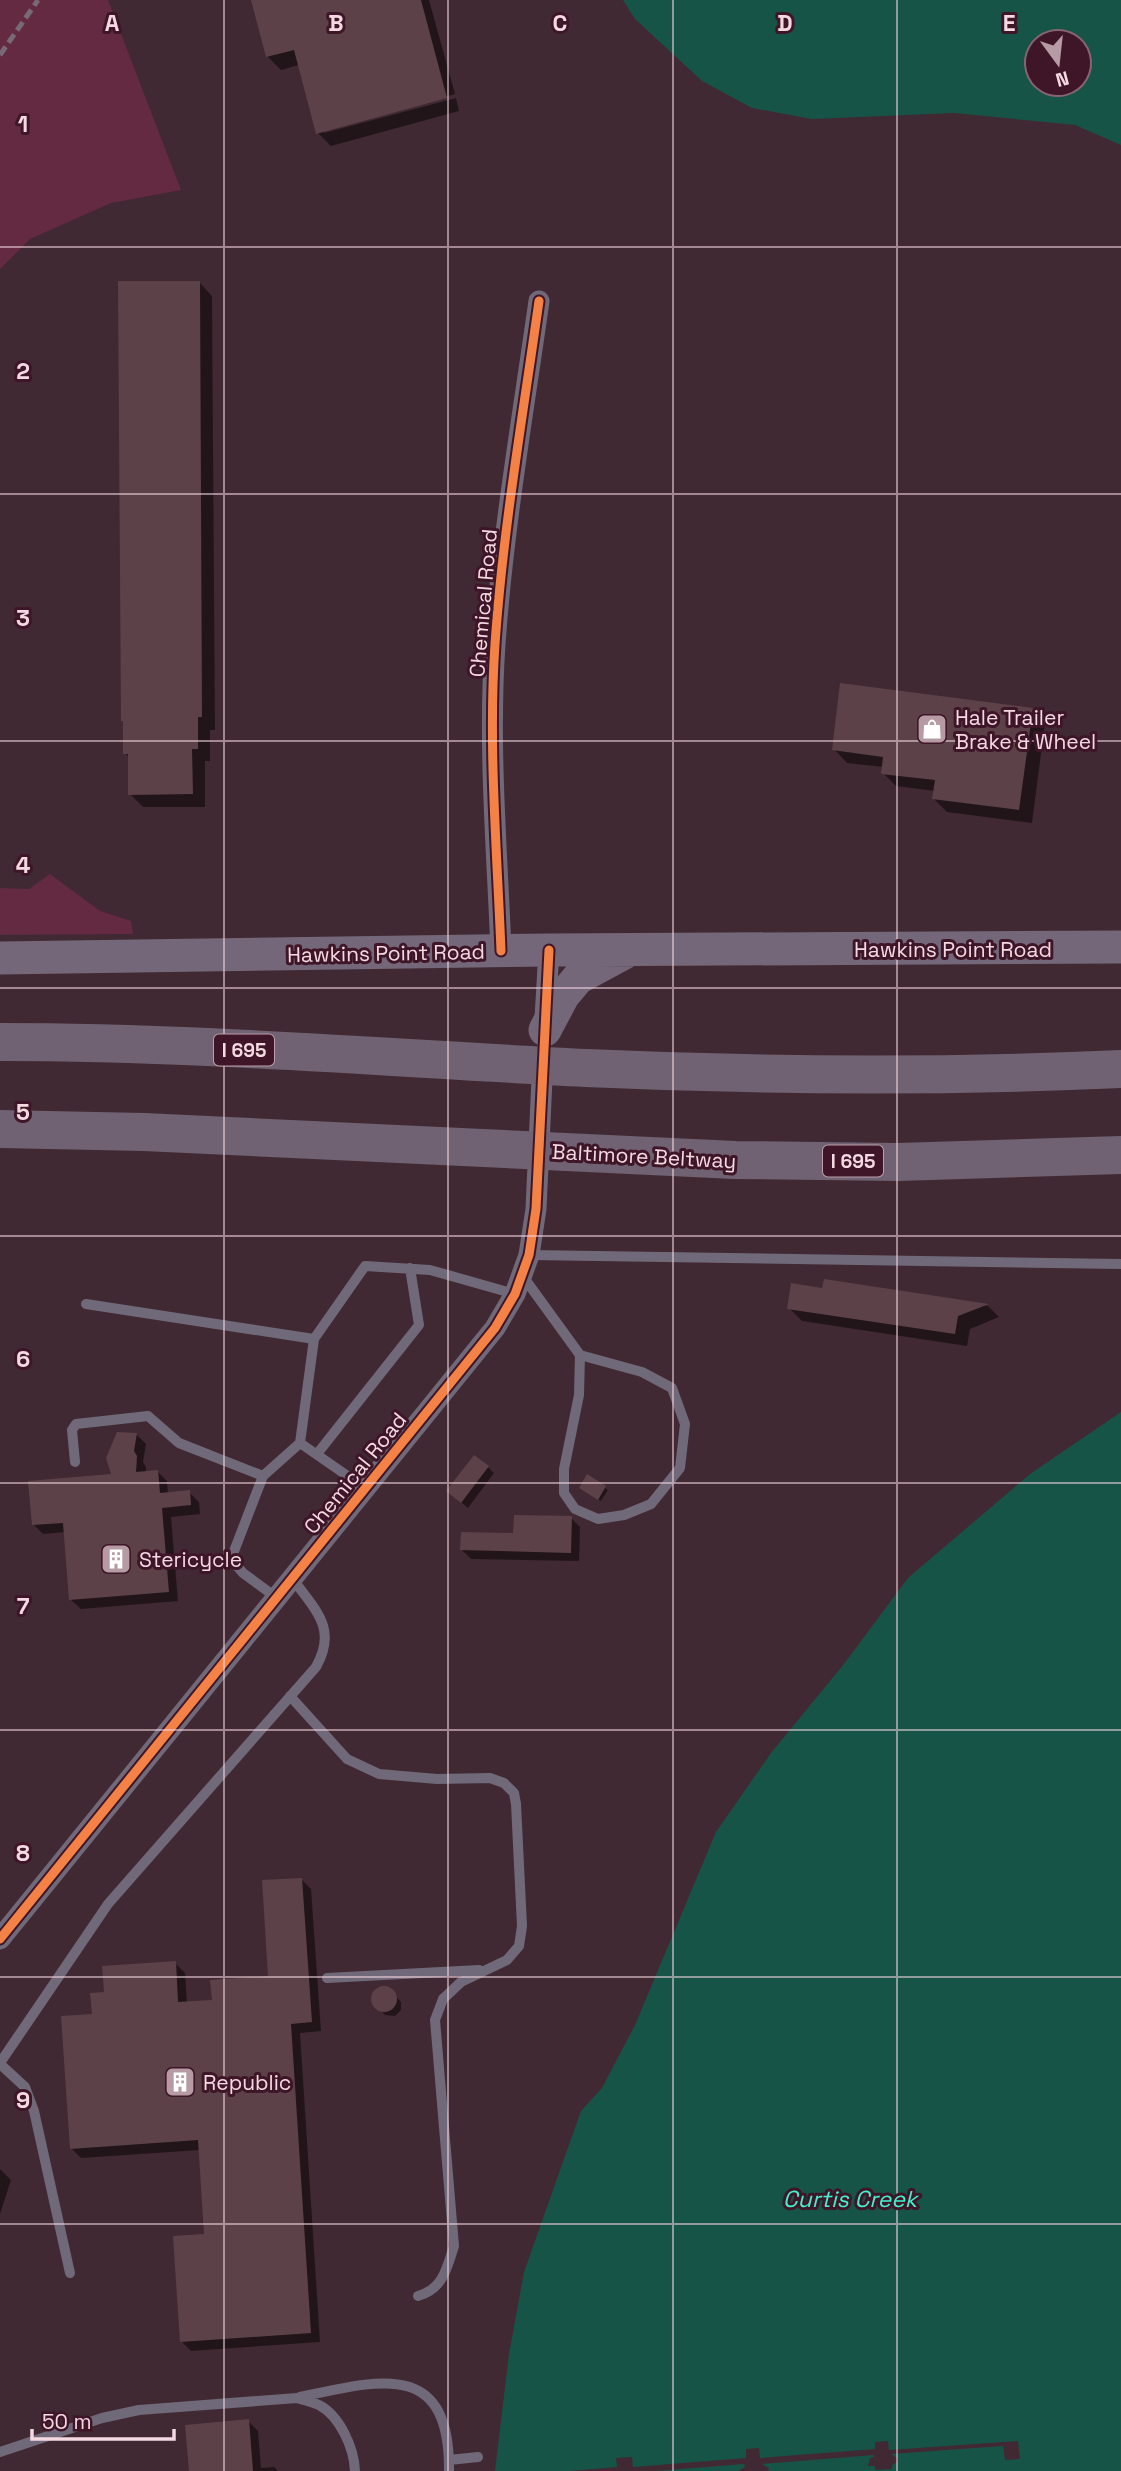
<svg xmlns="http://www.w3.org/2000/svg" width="1121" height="2471" font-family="'Space Grotesk',sans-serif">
<rect width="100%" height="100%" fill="#402932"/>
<!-- green -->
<path fill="#632a42" d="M0 0H108L181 190 111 203 30 239 0 269Z
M50 874 100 911 131 921 133 934 0 935V888L29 889Z"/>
<!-- water -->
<path fill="#175448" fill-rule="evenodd" d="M623 0H1121V145L1075 125 954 113 812 119 752 108 702 81 635 19ZM1037 42H1079V84H1037Z
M1121 1412V2471H495L509 2354 524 2272 581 2111 602 2088 635 2025 716 1832 771 1753 844 1664 908 1578 1030 1474Z"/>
<!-- pier -->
<path fill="#402932" d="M888 2441 889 2450 1018 2441 1020 2459 1005 2460 1003 2446 891 2454 898 2459V2462L892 2465V2469L875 2470V2466H868L870 2458 874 2457V2455L762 2464 769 2468 768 2471H738L745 2467 744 2464 656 2471H568L617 2467 616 2458 632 2457 633 2467 746 2458V2449L759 2448 760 2458 875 2449V2442Z"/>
<!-- shadow -->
<path fill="#0007" d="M252 0H429L455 94 324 130V133L456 98 459 111 331 146 318 133 299 65 281 70 268 57Z
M199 282 212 296 215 730H210V761H205V807H143L130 794V758L125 753Z
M1032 710 1045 723 1032 823 947 812 934 799 935 791 896 786 883 773 884 767 847 763 834 749Z
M825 1281 988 1306 999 1317 970 1329 967 1346 802 1321 789 1308 824 1290Z
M136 1434 146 1444 143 1462 146 1467V1473L158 1472 167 1481 168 1494 189 1492 199 1502 200 1514 171 1517 178 1601 81 1609 71 1600 65 1532 43 1534 34 1525 113 1475Z
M488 1467 494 1473 468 1508 455 1497Z
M588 1477 608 1490 601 1501 583 1490Z
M571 1518 580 1527 579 1561 471 1559 462 1550Z
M301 1879 311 1889 321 2031 300 2033 320 2342 191 2351 181 2341 206 2236 200 2150 81 2158 71 2148 94 2016 106 1994 175 1963 185 1973 187 2004 214 2002 270 1977Z
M388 1988 401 2002V2010L395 2016 385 2015 374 2003 373 1996 379 1989Z
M0 2169 11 2180 0 2214Z
M248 2421 258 2431 261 2468 274 2467 278 2471H191Z"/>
<!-- building -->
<path fill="#5c4248" d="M251 0H421L447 98 316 134 294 50 266 57Z
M118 281H200L202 717H198V749H192L193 794 128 795V754H123V721H121Z
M840 683 1033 708 1019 810 932 799 935 780 881 774 883 757 832 750Z
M824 1279 989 1304 958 1316 955 1334 787 1309 791 1283 822 1288Z
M117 1432 137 1433 134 1451 137 1456 136 1472 158 1470 160 1493 190 1490 191 1505 162 1508 169 1592 69 1600 63 1523 32 1525 28 1481 111 1474 106 1458Z
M474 1455 489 1466 461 1503 446 1491Z
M587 1474 606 1486 598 1500 579 1488Z
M514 1515 572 1516 571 1553 460 1550 461 1532 513 1533Z
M302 1878 312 2022 291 2024 311 2333 180 2342 173 2236 204 2234 198 2140 70 2149 61 2016 92 2014 90 1993 104 1992 102 1966 176 1961 178 2002 212 2000 210 1980 268 1976 262 1880Z
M371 1999a13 13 0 1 1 26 0a13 13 0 1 1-26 0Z
M249 2419 253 2471H189L185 2425Z"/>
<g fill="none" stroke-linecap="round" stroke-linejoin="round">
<!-- lane -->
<path stroke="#706979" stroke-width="10" d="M529 1255 1121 1264
M522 1275 580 1355 579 1395 564 1469V1493L575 1509 598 1519 624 1515 651 1504 680 1468 685 1424 672 1388 642 1372 580 1355
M86 1304 314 1339
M300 1443 314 1339 365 1266 430 1270 515 1294
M317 1454 419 1325 410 1268
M75 1462 72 1430 76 1424 148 1416 179 1443 263 1476 231 1559 243 1573 277 1598
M263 1476 300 1443 365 1488
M290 1696 347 1759 379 1774 437 1779 490 1778 504 1783 514 1793 516 1804 522 1926 519 1946 507 1960 461 1982 443 1999 435 2020 454 2246C447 2268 443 2289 418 2296
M327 1978 479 1970
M0 2063 108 1904 316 1667C338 1628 315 1610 292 1578
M0 2064 25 2087 34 2111 70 2273
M300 2397C380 2380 450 2359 449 2471
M0 2452 102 2418 139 2410 297 2398C304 2400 312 2402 319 2405 340 2416 354 2448 355 2471
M449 2460 478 2457"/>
<!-- street -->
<path stroke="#706979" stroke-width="21" d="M501 951C497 849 488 746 495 644 503 529 523 415 539 301
M545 1018 549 950
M0 1939 495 1328 515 1294 529 1255 536 1209 543 1057"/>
<!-- primary -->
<path stroke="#746779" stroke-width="33" d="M0 958 549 950 1121 947
M545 1030 563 996 578 978 626 952"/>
<!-- highway -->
<path stroke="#706272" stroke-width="38" d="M0 1042C195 1042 391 1058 586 1068 764 1076 943 1077 1121 1069
M0 1129 144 1132 735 1160 898 1162 1121 1155"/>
<!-- rail -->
<path stroke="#776a76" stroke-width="5" stroke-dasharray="10 5" stroke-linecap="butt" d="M0 55 38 0"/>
<!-- cycleway casing -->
<g stroke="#3e1627" stroke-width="13">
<path id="cycleway" d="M501 951C497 849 488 746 495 644 503 529 523 415 539 301
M0 1939 495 1328 515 1294 529 1255 536 1209 549 950"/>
</g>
<!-- cycleway -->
<use href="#cycleway" stroke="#f48246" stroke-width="9"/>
</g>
<!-- grid -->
<path fill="none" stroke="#f5d9e2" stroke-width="2" stroke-opacity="0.55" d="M224 0V2471M448 0V2471M673 0V2471M897 0V2471M0 247H1121M0 494H1121M0 741H1121M0 988H1121M0 1236H1121M0 1483H1121M0 1730H1121M0 1977H1121M0 2224H1121"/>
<!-- icons -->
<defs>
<g id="shop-square" transform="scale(1.575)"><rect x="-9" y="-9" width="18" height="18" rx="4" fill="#b69ba4" stroke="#3e1627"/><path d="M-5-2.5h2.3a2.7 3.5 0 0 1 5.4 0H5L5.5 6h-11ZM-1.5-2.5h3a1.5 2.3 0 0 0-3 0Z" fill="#fff"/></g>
<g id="building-square" transform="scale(1.575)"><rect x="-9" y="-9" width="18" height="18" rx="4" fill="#b69ba4" stroke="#3e1627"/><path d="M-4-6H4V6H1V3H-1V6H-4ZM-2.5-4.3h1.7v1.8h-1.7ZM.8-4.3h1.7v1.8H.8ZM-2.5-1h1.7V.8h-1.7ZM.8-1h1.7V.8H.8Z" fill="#fff"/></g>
</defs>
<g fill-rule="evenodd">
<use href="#shop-square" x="932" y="729"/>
<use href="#building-square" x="116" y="1559"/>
<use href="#building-square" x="180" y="2082"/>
</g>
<g text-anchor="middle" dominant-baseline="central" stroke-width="6" stroke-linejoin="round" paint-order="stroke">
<!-- shield labels -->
<g fill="#3e1627" stroke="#be9eaa" stroke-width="2">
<rect x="214" y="1034.5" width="60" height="31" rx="5"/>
<rect x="823" y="1145.5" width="60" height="31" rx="5"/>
</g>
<g font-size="19" font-weight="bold" fill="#f5d9e2">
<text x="244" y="1050">I 695</text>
<text x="853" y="1161">I 695</text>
</g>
<!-- street labels -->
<g font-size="21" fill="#f5d9e2" stroke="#3e1627">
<text transform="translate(483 603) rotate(-85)">Chemical Road</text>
<text x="953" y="949">Hawkins Point Road</text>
<text transform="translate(386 953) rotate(-1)">Hawkins Point Road</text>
<text transform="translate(644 1156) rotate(3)">Baltimore Beltway</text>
<text transform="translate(355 1473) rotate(-51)">Chemical Road</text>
</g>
<!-- poi labels -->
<g font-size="21" fill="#f5d9e2" stroke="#3e1627" text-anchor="start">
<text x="955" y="717">Hale Trailer<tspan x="955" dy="24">Brake &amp; Wheel</tspan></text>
<text x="139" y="1559">Stericycle</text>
<text x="203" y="2082">Republic</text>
</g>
<!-- water labels -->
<g font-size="23" font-style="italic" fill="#42f1cd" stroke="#3e1627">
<text x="850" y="2199">Curtis Creek</text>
</g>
</g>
<g font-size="23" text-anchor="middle" font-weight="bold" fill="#f5d9e2" stroke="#3e1627" stroke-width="6" stroke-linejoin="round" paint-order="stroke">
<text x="112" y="31">A</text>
<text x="336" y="31">B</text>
<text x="560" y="31">C</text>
<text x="785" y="31">D</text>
<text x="1009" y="31">E</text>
<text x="23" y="132">1</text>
<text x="23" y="379">2</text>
<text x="23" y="626">3</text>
<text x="23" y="873">4</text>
<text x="23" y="1120">5</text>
<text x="23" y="1367">6</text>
<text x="23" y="1614">7</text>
<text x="23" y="1861">8</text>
<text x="23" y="2108">9</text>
</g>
<!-- north arrow -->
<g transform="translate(1058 63) rotate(165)"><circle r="33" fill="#3e1627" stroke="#876472" stroke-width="2"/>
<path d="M0-5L12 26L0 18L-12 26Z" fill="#b69ba4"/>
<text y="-10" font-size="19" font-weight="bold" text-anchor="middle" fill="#f5d9e2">N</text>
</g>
<!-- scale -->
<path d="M32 2429v10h142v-10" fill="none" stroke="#f5d9e2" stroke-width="3.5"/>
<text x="42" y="2429" font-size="21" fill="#f5d9e2" stroke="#3e1627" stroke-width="5" paint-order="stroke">50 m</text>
</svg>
